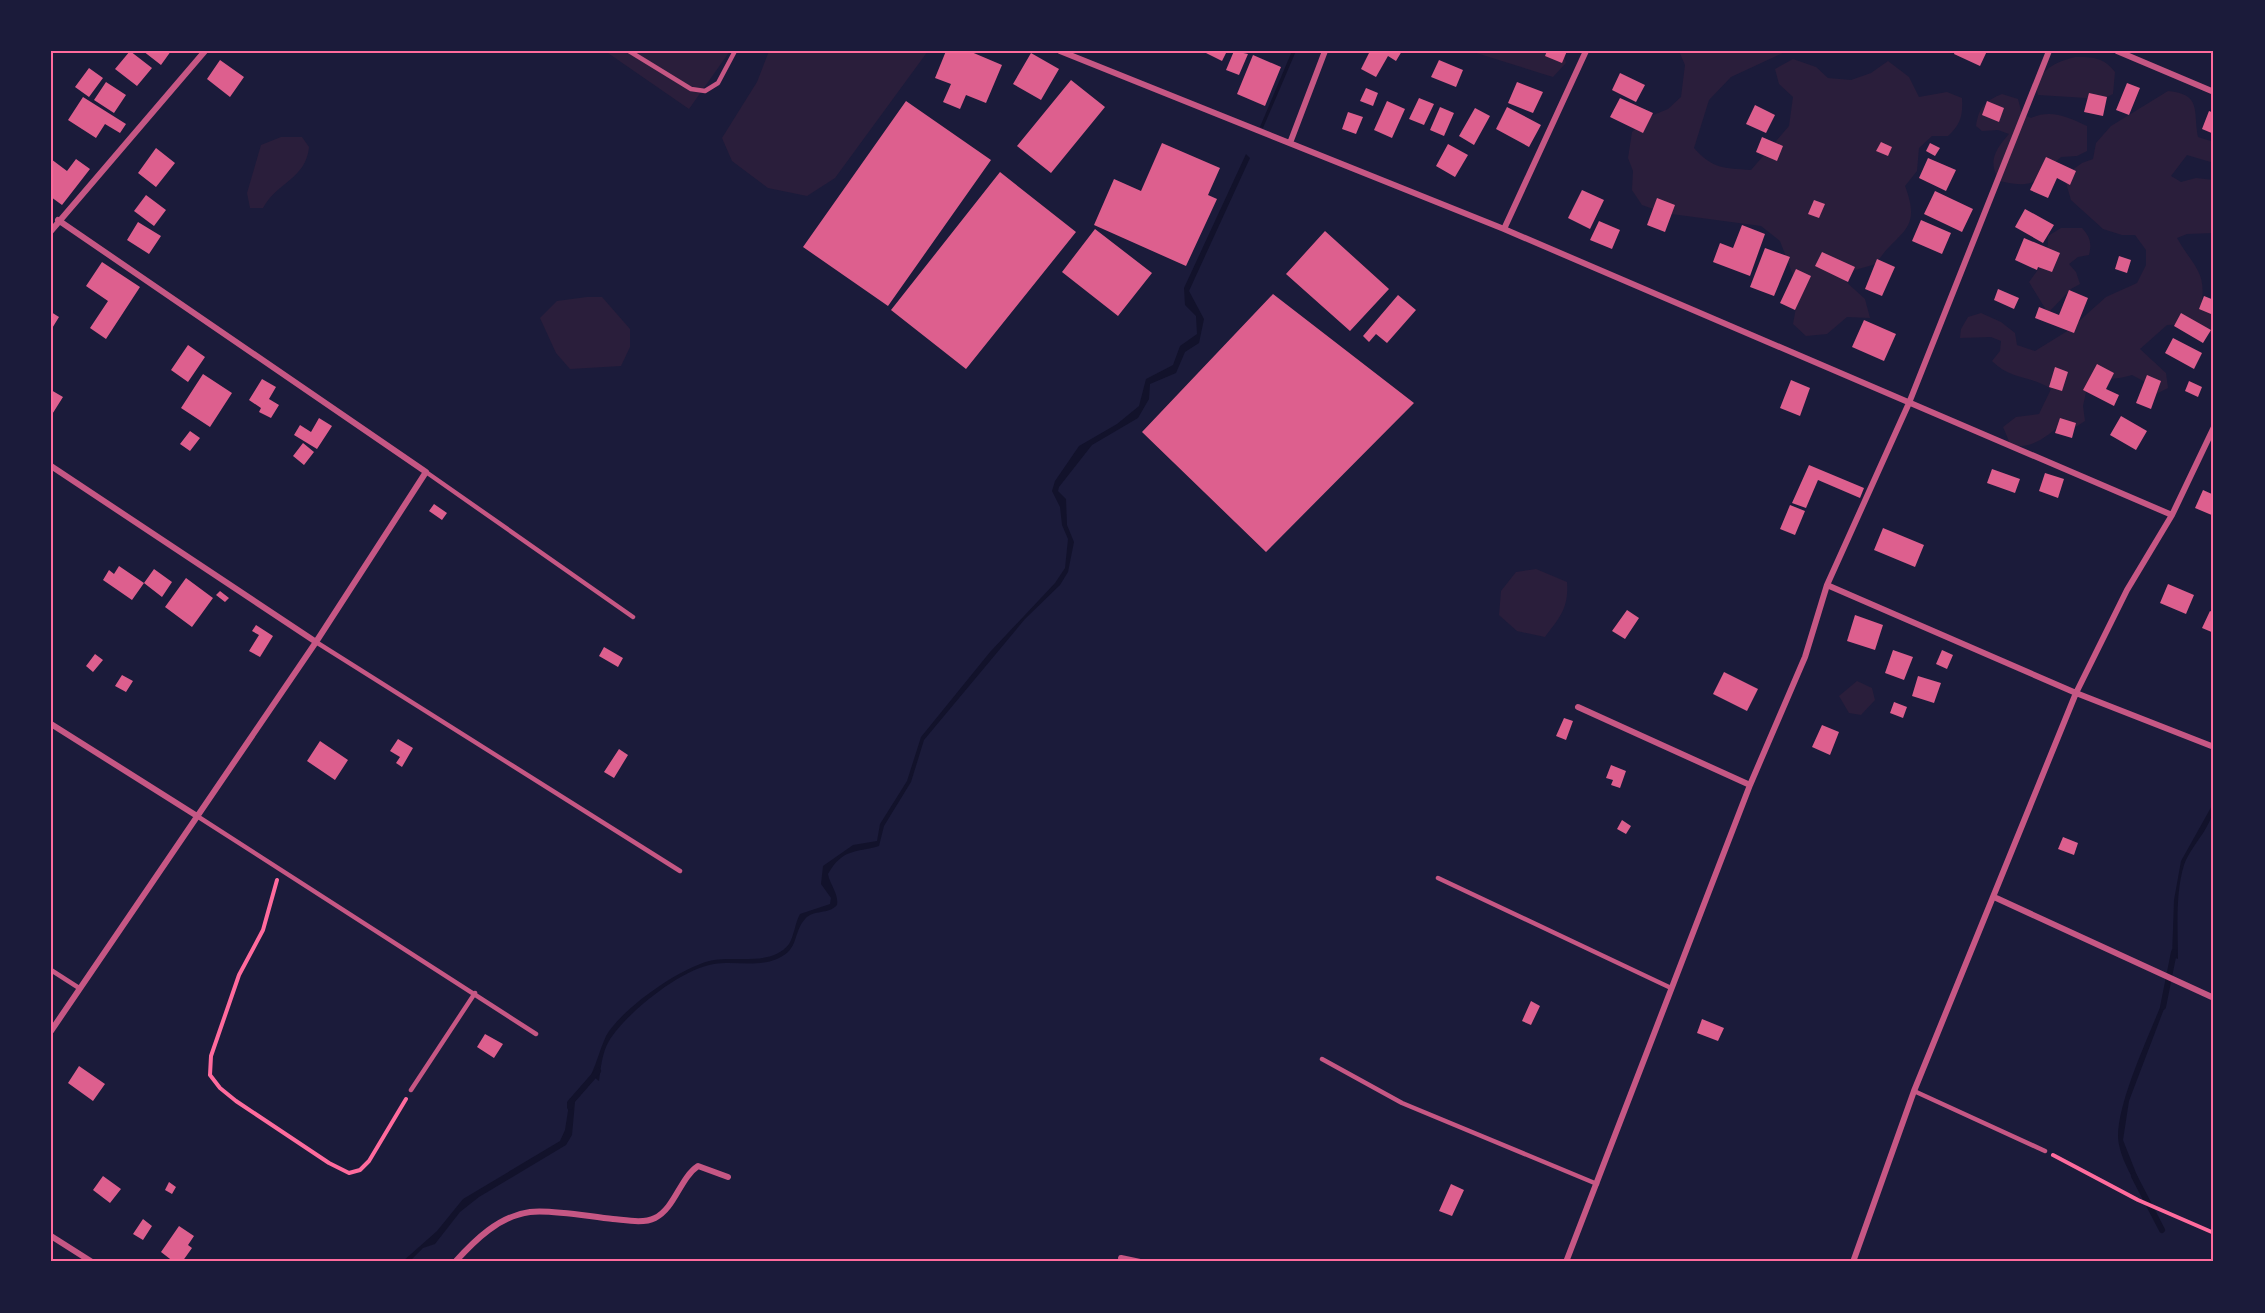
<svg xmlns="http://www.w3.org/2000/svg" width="2265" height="1313" font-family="Bitter,serif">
<rect width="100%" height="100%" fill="#1b1b3a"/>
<!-- green -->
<path fill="#2a1e3b" d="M605 51H730L689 109Z
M769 51H928L835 178 807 196 768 188 732 161 722 138 757 82Z
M1470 51H1563L1566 63 1553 77Z
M1679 51H1787L1731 77 1709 100 1694 148C1713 169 1723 168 1751 170L1789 126 1793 97 1779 84 1775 69 1793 59 1816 67 1828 78 1851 80 1871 73 1888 61 1909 77 1919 97 1947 92 1962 98C1963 115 1961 124 1948 136H1932L1919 148 1917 171 1905 186C1923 233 1897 230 1876 264L1855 270 1844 280 1865 299 1870 318 1847 317 1827 334 1806 336 1793 324 1799 291 1780 241 1761 226 1664 213 1642 205 1632 190 1633 171 1628 158 1632 132 1646 118 1668 109 1681 97 1685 65Z
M2075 57C2093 57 2103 57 2115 72L2113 94 2103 99 2038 95 2035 84C2046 67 2056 62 2075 57Z
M2168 91C2202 94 2193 111 2198 137L2214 142V163L2187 155 2171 176 2181 182 2196 178 2214 180V233L2187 234 2177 238C2192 265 2208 272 2201 306L2214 314V335L2190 324 2167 325 2140 349 2166 373 2168 388 2156 394 2147 383 2132 375C2117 380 2102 378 2088 383L2083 406 2085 421 2074 428 2058 427C2043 439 2032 448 2011 446L2003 427 2016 417 2039 414 2051 389C2031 375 2012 381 1992 361L2000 351 2001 341 1991 337 1960 338 1961 329 1968 317 1981 313 2001 322 2015 333 2017 345 2035 351 2069 330 2106 297 2137 283 2146 265V250L2135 235H2122L2103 229 2071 200 2064 176 2082 163 2093 159 2096 143 2111 126Z
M2002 94 2018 99 2022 114 2031 118C2051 109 2068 117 2087 126V151L2077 156 2061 157C2036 179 2038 190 2000 181 1987 162 1995 150 2009 134L1998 130 1982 131 1976 126C1979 107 1985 101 2002 94Z
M281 137H302L309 147C306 179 277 182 263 208H250L247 193 261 145Z
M2061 228H2082C2090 237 2092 243 2089 255L2078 257 2069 264 2076 272 2080 284 2071 289 2048 313 2029 282C2041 266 2049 256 2048 236Z
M587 297H602L630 329V347L621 366 570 369 556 353 540 318 557 301Z
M1536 569 1567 582C1569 608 1560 617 1545 637L1517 631 1499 615 1501 591 1516 572Z
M1857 681 1872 688 1875 700 1861 715 1849 713 1839 696Z"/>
<!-- water -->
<path fill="#12122b" d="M1292 51H1296L1263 128 1260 127Z
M1246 154 1250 158 1189 291 1204 319 1199 343 1185 352 1176 373 1150 384 1149 399 1138 418 1092 445 1059 487 1058 491 1066 499 1067 525 1074 542 1068 572 1060 585 1025 619 924 740 911 782 884 826 879 846C855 853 843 848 828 874 830 885 839 894 837 905 828 915 814 909 805 919 792 934 800 949 777 959 758 967 734 961 714 964 681 969 626 1013 609 1041 602 1053 601 1067 599 1081L591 1075C597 1062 600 1049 606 1036 621 1009 683 965 714 960 737 956 772 966 789 944 794 936 795 923 800 914L830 904 831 898 821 884 823 866 853 845 877 841 880 824 907 781 921 737 990 652 1055 583 1065 568 1068 539 1062 525 1060 507 1052 491 1055 481 1079 446 1117 424 1139 406 1146 379 1173 365 1180 346 1197 334 1196 316 1185 305 1184 288Z
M2214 802C2214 827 2192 843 2184 865 2175 895 2178 929 2178 959L2172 957 2174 900 2181 861Z
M2163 1000 2167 1001 2129 1101 2123 1140 2140 1183 2134 1181C2127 1168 2119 1153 2118 1137 2118 1100 2149 1036 2163 1000Z
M570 1098 575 1102 572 1135 566 1145 479 1197 460 1212 435 1244 423 1248 409 1262H402L437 1231 463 1199 560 1141 565 1130Z"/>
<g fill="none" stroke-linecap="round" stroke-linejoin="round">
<!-- stream -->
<path stroke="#12122b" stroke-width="6" d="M2163 1007 2174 952
M570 1107V1103L598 1071
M2134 1176 2162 1230"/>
</g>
<!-- building -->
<path fill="#dd5f8e" d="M130 51 152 68 137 86 115 69Z
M143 51H171L161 65Z
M946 51H969L1002 65 986 103 966 95 960 109 943 102 951 84 935 78Z
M1202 51H1227L1222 61Z
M1234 51 1248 54 1239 75 1226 70Z
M1370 51H1402L1396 61 1388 56 1376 77 1361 69Z
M1547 51H1567L1562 63 1545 56Z
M1955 51H1987L1980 66 1954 54Z
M1031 53 1059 69 1041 100 1013 84Z
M1253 55 1281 67 1265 106 1237 94Z
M220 60 244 77 230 97 207 79Z
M1439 60 1463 70 1456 87 1431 77Z
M89 68 103 78 89 97 75 87Z
M1620 73 1645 85 1636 102 1612 90Z
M1071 80 1105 107 1051 173 1017 146Z
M106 82 126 95 114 113 94 100Z
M1517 82 1543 92 1533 113 1508 103Z
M2127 83 2140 88 2129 115 2116 110Z
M1366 88 1378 93 1373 106 1360 101Z
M2089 93 2107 97 2103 116 2084 112Z
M83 97 126 124 120 133 105 124 96 138 68 120Z
M1419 98 1434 104 1424 125 1409 119Z
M1620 98 1653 113 1643 133 1610 117Z
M906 101 991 160 888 306 803 247Z
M1387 101 1405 109 1392 138 1374 130Z
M1987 101 2004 108 1999 122 1982 115Z
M1755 105 1775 115 1766 133 1746 124Z
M1440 107 1454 113 1444 136 1430 130Z
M1507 107 1541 125 1529 147 1496 129Z
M1475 108 1490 116 1474 145 1459 136Z
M2209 111 2214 113V134L2202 129Z
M1348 112 1363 117 1356 134 1342 129Z
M1762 137 1783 146 1777 161 1756 152Z
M1881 142 1892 147 1888 156 1876 151Z
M1162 143 1220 168 1208 195 1217 199 1186 266 1094 225 1114 179 1141 191Z
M1930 143 1940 148 1935 156 1926 151Z
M1448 144 1468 155 1455 177 1436 166Z
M156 148 175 163 156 187 138 173Z
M2046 157 2076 171 2070 185 2057 178 2048 198 2030 190Z
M1928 158 1956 170 1946 191 1919 178Z
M51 159 67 171 76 159 90 169 62 205 51 197Z
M1000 172 1076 232 966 369 891 310Z
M1582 190 1604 200 1590 229 1568 218Z
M1935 191 1973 209 1962 232 1924 214Z
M146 195 166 210 154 226 134 211Z
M1657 198 1675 205 1665 232 1647 225Z
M1814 200 1825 204 1819 218 1808 214Z
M2025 209 2054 225 2043 243 2015 227Z
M1921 220 1951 233 1942 254 1912 241Z
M1599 221 1620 230 1612 249 1590 240Z
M138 222 161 236 149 254 127 240Z
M1742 225 1765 234 1750 276 1713 262 1720 243 1733 248Z
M1095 229 1152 273 1118 316 1062 272Z
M1325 231 1389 289 1350 331 1286 274Z
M2024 238 2060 253 2052 272 2038 267 2037 270 2015 260Z
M1765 248 1790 257 1774 296 1750 287Z
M1822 252 1855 267 1848 282 1815 266Z
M2119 256 2131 260 2127 273 2115 269Z
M1877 259 1895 267 1882 296 1865 289Z
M102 262 140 287 106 339 90 328 108 301 86 286Z
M1796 269 1811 276 1795 310 1780 303Z
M1998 289 2019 298 2014 309 1994 300Z
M2069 290 2088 298 2074 333 2035 318 2039 307 2059 315Z
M1273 294 1414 403 1266 552 1142 432Z
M1398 295 1416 310 1387 343 1376 334 1369 342 1363 336Z
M2204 296 2214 300 2211 314 2199 309Z
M51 312 59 317 51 330Z
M2181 313 2211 330 2203 343 2174 326Z
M1864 320 1896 334 1884 361 1852 347Z
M2173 338 2202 353 2194 369 2165 353Z
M188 345 205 357 188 382 171 370Z
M2097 364 2114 373 2106 389 2119 395 2114 406 2083 390Z
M2055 367 2068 372 2062 391 2049 387Z
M203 374 232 393 210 427 181 408Z
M2147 375 2161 381 2151 409 2136 403Z
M262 379 276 387 269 399 279 405 271 418 259 412 261 408 249 400Z
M1791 380 1810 388 1800 416 1780 408Z
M2189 381 2202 387 2198 397 2185 391Z
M51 390 63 397 51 416Z
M2121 416 2147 431 2136 450 2110 435Z
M319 418 332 426 317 449 294 435 300 425 311 432Z
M2060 418 2076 423 2072 438 2055 433Z
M190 431 200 438 190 451 180 444Z
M303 443 314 452 304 465 293 456Z
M1809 465 1864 488 1860 498 1818 480 1806 508 1792 503Z
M1992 469 2020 479 2015 493 1987 483Z
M2045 473 2064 479 2058 498 2039 491Z
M2203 490 2214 495V516L2195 508Z
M434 504 447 513 442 520 429 511Z
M1790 505 1805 511 1795 535 1780 529Z
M1883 528 1924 545 1915 567 1874 550Z
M119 566 144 583 132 600 103 580 109 570 114 574Z
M154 569 172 582 162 597 144 583Z
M186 578 213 598 192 627 165 607Z
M2168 584 2194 595 2186 614 2160 603Z
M220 591 229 598 225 602 216 595Z
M1627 610 1639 618 1625 639 1612 631Z
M2210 611 2214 613V633L2202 628Z
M1855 615 1883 625 1875 650 1847 641Z
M256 625 273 636 260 657 249 651 259 635 252 631Z
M604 647 623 658 618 667 599 656Z
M1893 650 1913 657 1904 680 1885 673Z
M1942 650 1953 655 1947 669 1936 664Z
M95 654 103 660 93 672 86 666Z
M1724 672 1758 689 1747 711 1713 694Z
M122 675 133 681 126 692 115 686Z
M1918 676 1941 683 1934 703 1912 696Z
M1894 702 1907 707 1903 718 1890 713Z
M1564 718 1573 721 1566 740 1556 736Z
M1822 725 1839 732 1830 755 1812 747Z
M398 739 413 748 402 767 396 763 400 757 390 751Z
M320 741 348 760 335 780 307 761Z
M619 749 628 755 614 778 604 772Z
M1611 765 1626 771 1620 788 1611 785 1613 780 1606 778Z
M1622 820 1631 826 1626 834 1617 829Z
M2063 837 2078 843 2074 855 2058 849Z
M1531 1001 1540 1006 1531 1025 1522 1021Z
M1702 1019 1724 1028 1718 1041 1697 1033Z
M485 1034 503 1044 494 1058 477 1047Z
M79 1066 105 1084 93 1101 68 1083Z
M103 1176 121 1189 110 1203 93 1190Z
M169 1182 176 1187 172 1194 165 1190Z
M1451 1184 1464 1190 1452 1216 1439 1211Z
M143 1219 152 1226 143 1240 133 1234Z
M179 1226 194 1236 188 1245 192 1248 182 1262H174L161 1252Z"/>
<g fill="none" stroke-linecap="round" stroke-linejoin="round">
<!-- path -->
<path stroke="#ff6b9d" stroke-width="4" d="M277 880 263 930 239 975 211 1056 210 1075 220 1088 236 1101 329 1163 349 1173 360 1170 369 1161 406 1099
M2053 1155 2138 1200 2214 1233"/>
<!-- service -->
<path stroke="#c65784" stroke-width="4.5" d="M629 51 691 89 705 91 718 83 735 51
M426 472 633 617
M316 642 680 871
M197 816 536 1034
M1438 878 1671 988
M51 970 79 988
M1322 1059 1402 1103 1597 1184
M411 1090 475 993
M1914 1091 2045 1151"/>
<!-- minor -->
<path stroke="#c65784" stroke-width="6" d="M1060 51 1504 229 2172 515
M2117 51 2214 92
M1290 143 1325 51
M1504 229 1586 51
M51 231 205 51
M51 466 316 642
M1827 585 2076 693 2214 747
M1578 707 1750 785
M51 724 197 816
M1994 897 2214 998
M51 1031 316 642 426 472 58 220
M51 1236 92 1262
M1121 1258 1140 1262
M455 1262C475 1240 499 1216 530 1212 551 1209 591 1217 613 1219 625 1220 643 1224 655 1218 675 1208 680 1178 698 1166L728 1177
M1566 1262 1750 785 1805 657 1827 585 1909 403 2049 51
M1853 1262 1914 1091 2076 693 2127 590 2172 515 2214 427"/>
</g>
<!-- border -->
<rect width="2265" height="1313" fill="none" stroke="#1b1b3a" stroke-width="105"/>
<rect x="52" y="52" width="2160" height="1208" fill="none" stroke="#ff6b9d" stroke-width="2"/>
</svg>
